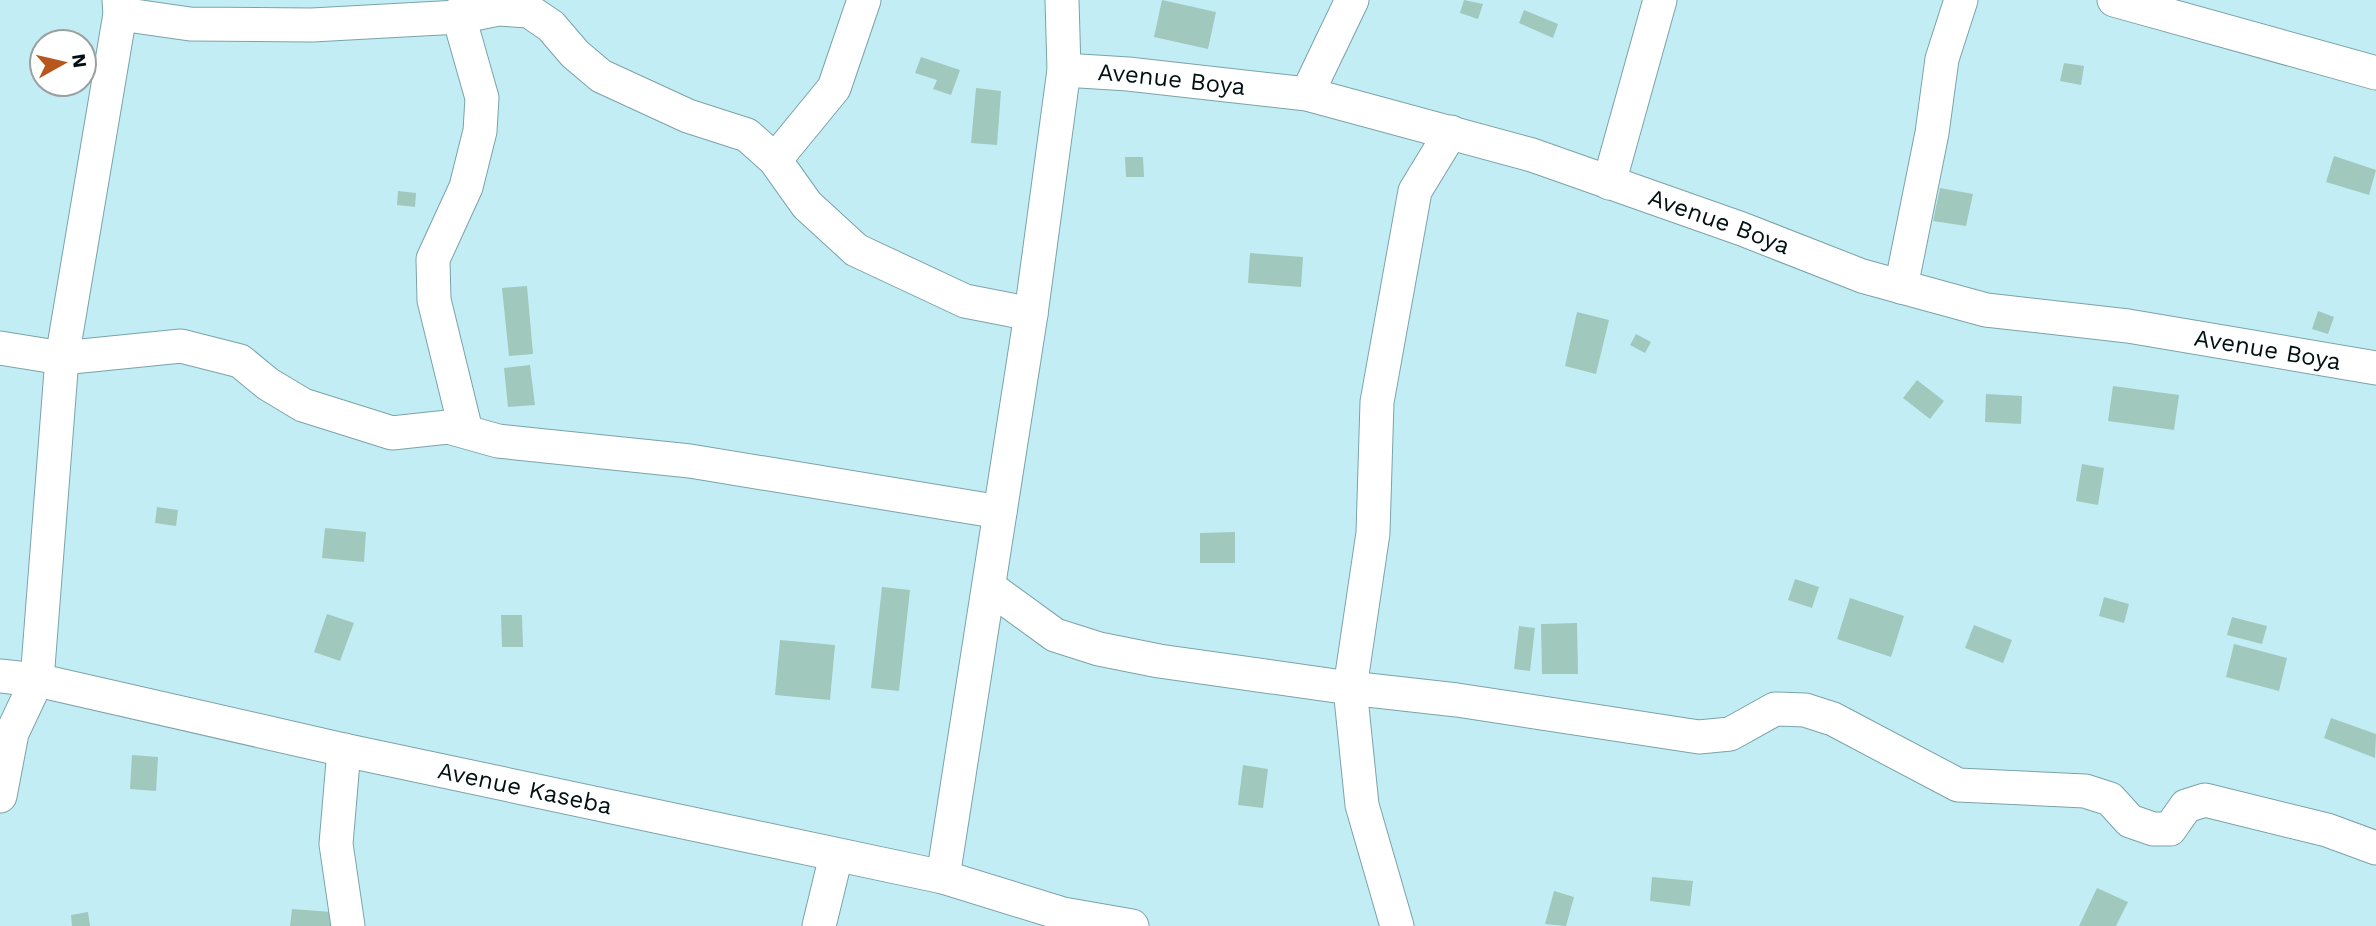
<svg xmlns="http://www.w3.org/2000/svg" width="2376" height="926" font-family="'Work Sans',sans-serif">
<rect width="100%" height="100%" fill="#c3edf4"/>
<!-- building -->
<path fill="#a1c8bd" d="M1162 0 1216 12 1208 49 1154 37Z
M1464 0 1483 4 1478 19 1460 13Z
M1524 10 1558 24 1553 38 1519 23Z
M921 57 960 70 951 95 933 89 937 80 915 73Z
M2064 63 2084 66 2081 85 2060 81Z
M976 88 1001 91 997 145 971 143Z
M2334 156 2376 170 2369 195 2326 182Z
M1125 157H1143L1144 177H1126Z
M1940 188 1973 194 1966 226 1933 221Z
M398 191 416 193 415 207 397 205Z
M1250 253 1303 257 1301 287 1248 283Z
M527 286 533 354 509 356 502 288Z
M2318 311 2334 317 2328 334 2312 329Z
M1577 312 1609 320 1596 374 1565 366Z
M1636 334 1651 342 1645 353 1630 345Z
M530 365 535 405 508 407 504 368Z
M1917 380 1944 401 1930 419 1903 398Z
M2113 386 2179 395 2174 430 2108 421Z
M1986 394 2022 396 2021 424 1985 422Z
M2082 464 2104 468 2098 505 2076 501Z
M157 507 178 510 176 526 155 523Z
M325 528 366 532 364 562 322 558Z
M1235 532V563H1200V533Z
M1795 579 1819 587 1812 608 1788 600Z
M882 587 910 590 899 691 871 688Z
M2104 597 2129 604 2124 623 2099 616Z
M1850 598 1904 616 1891 657 1837 639Z
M327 614 354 623 340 661 314 652Z
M501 615H522L523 647H502Z
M2232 617 2267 626 2262 644 2227 635Z
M1577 623 1578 674H1542L1541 624Z
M1974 625 2012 640 2003 663 1965 648Z
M1519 626 1535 628 1530 671 1514 669Z
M780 640 835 645 830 700 775 695Z
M2234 644 2287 658 2279 691 2226 677Z
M2331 718 2376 734 2375 758 2324 738Z
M132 755 158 757 156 791 130 789Z
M1243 765 1268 769 1263 808 1238 805Z
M1652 877 1693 881 1690 906 1650 901Z
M2097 888 2128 902 2116 926H2079Z
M1554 891 1574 897 1566 926 1545 924Z
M292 909 332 912 331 926H290Z
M88 912 90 926H72L71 915Z"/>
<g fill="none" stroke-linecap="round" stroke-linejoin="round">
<!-- street casing -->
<g stroke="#7aa3a9" stroke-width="35">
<g id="street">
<path d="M2114 0 2376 73"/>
<path d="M120 14 190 24 312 25 459 17 498 9 529 11 551 26 575 54 601 76 688 116 747 135 775 160 807 205 856 250 965 301 1031 314"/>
<path id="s1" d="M1064 70 1128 74 1307 94 1532 155 1742 229 1862 276 1986 310 2128 326 2376 368"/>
<path d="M1307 94 1352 0"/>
<path d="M775 160 834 88 864 0"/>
<path d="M1609 183 1660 0"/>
<path d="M1901 287 1932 133 1942 59 1961 0"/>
<path d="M0 348 62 358 181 346 240 361 268 384 303 405 392 433 448 427 498 441 690 461 1000 512"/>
<path d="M466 431 434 300 433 259 466 187 480 131 482 98 459 17 467 0"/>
<path d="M989 587 1055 635 1099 649 1159 661 1350 688 1457 700 1699 737 1730 734 1775 709 1805 710 1833 719 1958 785 2085 791 2110 799 2130 821 2153 829H2170L2186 806 2205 800 2327 830 2376 848"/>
<path id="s2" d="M0 676 37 680 344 750 943 877 1063 914 1132 926"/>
<path d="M344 750 336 844 348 926"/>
<path d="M0 796 12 733 37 680 62 358 120 14 119 0"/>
<path d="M943 877 1031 314 1064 70 1062 0"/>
<path d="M819 926 836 856"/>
<path d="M1397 926 1362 805 1350 688 1373 533 1377 402 1415 191 1451 132"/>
</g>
</g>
<!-- street -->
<use href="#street" stroke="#fff" stroke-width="33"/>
</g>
<g text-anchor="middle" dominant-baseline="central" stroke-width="7" stroke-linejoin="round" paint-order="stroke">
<!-- street labels -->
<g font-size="24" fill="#021012" stroke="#fff">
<text stroke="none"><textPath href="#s1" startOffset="108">Avenue Boya</textPath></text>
<text stroke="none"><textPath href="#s1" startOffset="676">Avenue Boya</textPath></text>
<text stroke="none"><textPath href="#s1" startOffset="1242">Avenue Boya</textPath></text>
<text stroke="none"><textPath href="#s2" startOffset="537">Avenue Kaseba</textPath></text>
</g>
</g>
<!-- north arrow -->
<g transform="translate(63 63) rotate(82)"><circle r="33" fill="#ffffff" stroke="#9a9fa0" stroke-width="2"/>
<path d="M0-5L12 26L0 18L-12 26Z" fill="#b8561c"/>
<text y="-10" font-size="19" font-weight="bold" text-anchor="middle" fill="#021012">N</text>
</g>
</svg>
